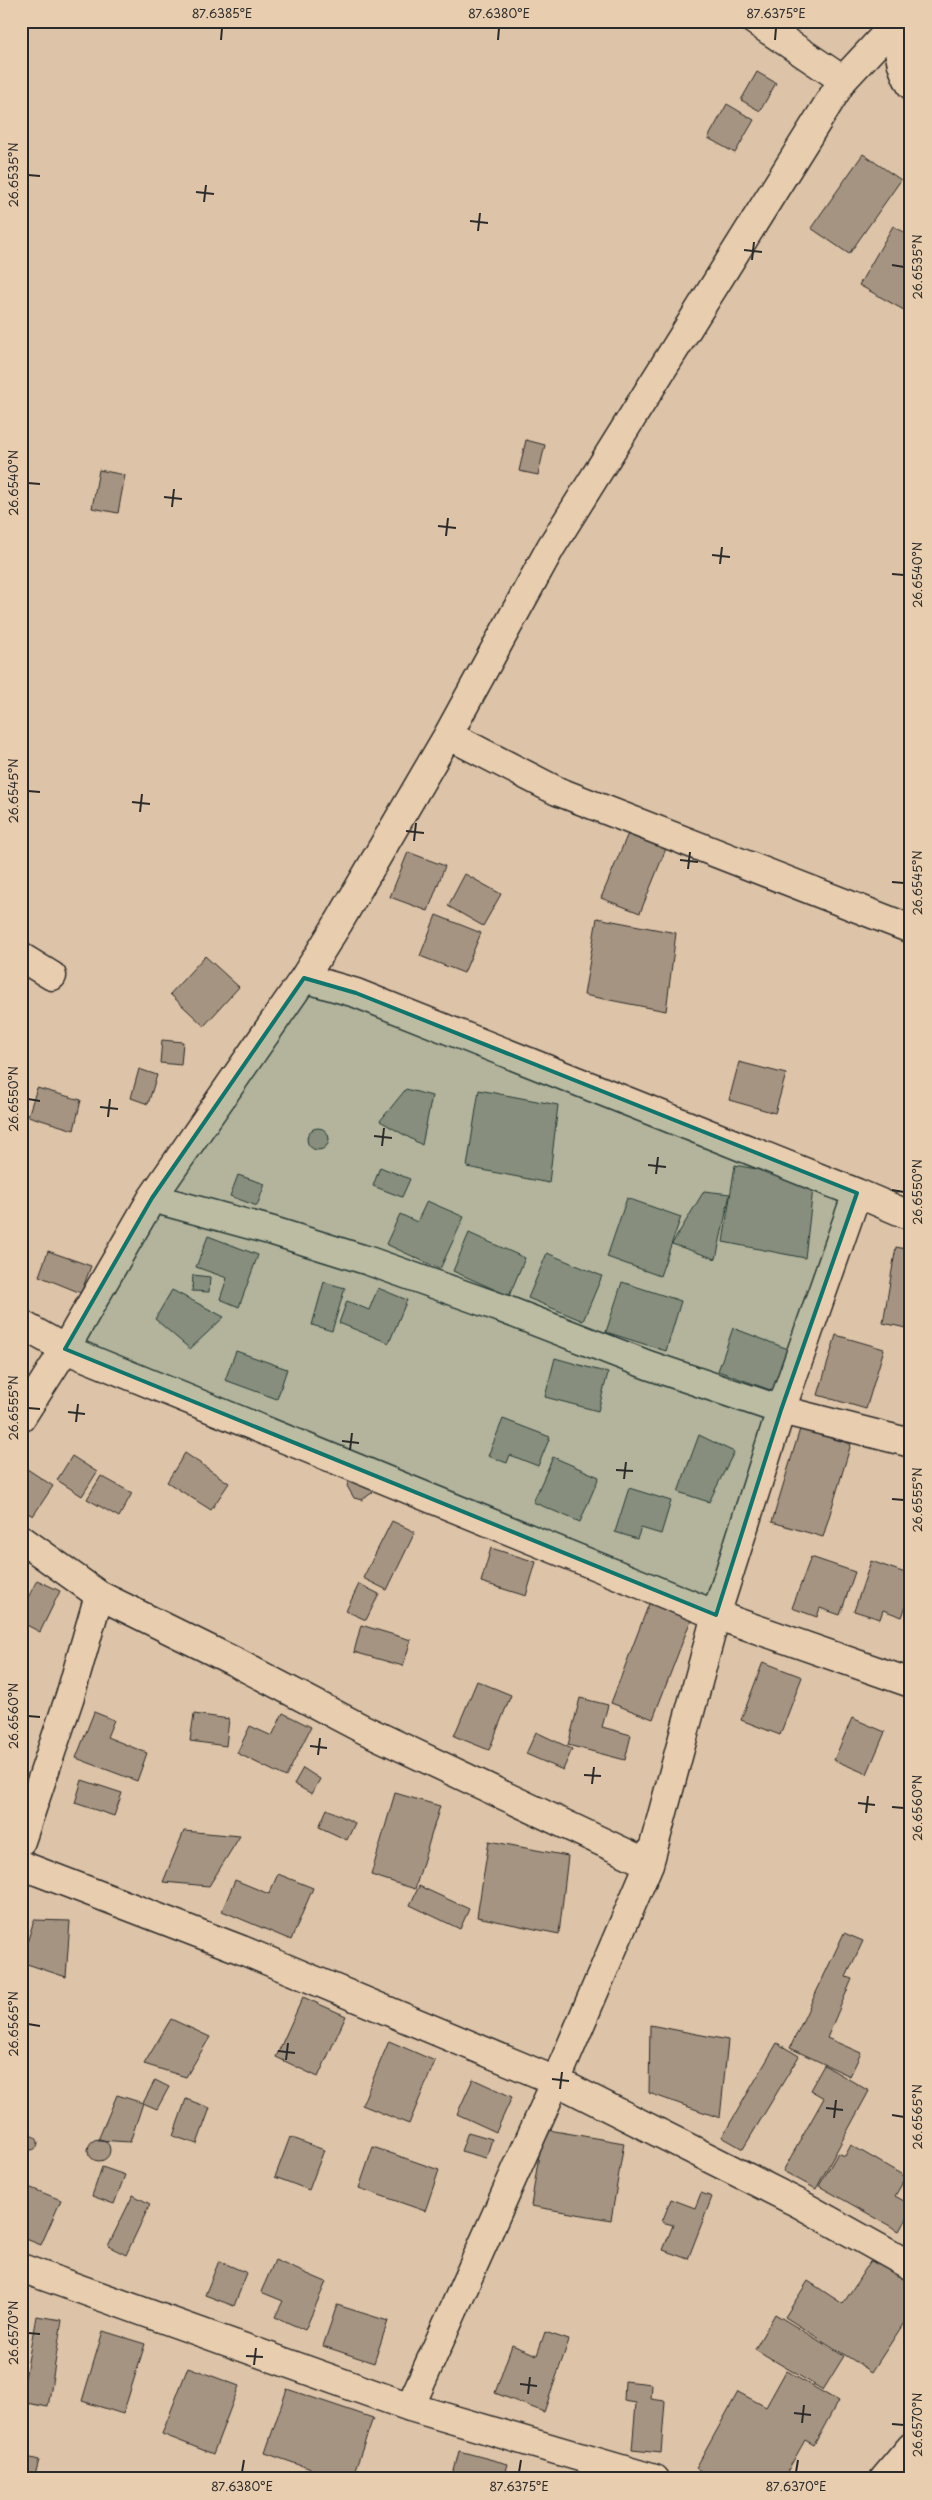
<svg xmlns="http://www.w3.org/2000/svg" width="932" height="2500" font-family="'Playpen Sans',sans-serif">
<rect width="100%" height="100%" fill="#ddc3a7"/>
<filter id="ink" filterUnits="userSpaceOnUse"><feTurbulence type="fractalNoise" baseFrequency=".02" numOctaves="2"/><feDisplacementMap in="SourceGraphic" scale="10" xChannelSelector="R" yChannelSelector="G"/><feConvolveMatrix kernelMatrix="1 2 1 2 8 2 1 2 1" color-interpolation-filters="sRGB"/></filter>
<g filter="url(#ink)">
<!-- building -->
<path fill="#a59481" stroke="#2b2b2b" d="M757 72 776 83 760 111 741 100Z
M727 104 754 120 735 153 708 138Z
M863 154 901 180 849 254 811 228Z
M893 226 911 236V314L859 285Z
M526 440 545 445 538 475 519 471Z
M99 470 125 475 118 513 92 508Z
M629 831 667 846 640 913 601 898Z
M408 852 445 866 428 911 390 897Z
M465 874 501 894 483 926 448 906Z
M436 915 481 933 464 973 420 956Z
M597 918 676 933 666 1011 584 995Z
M205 956 239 987 204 1026 170 994Z
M162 1040 183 1042 181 1065 160 1063Z
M739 1062 786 1074 775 1113 729 1100Z
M139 1069 157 1075 148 1104 131 1098Z
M37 1088 81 1100 74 1130 28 1116Z
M406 1089 432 1096 422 1145 380 1121Z
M479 1090 558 1105 549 1183 467 1167Z
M307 1139a11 11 0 1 1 22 0a11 11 0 1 1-22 0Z
M735 1165 814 1180 805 1258 723 1242Z
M380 1167 410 1179 402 1197 373 1186Z
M238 1175 265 1184 257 1206 230 1196Z
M704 1191 730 1194 716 1259 672 1244Z
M627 1198 681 1217 660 1276 607 1257Z
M427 1201 464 1217 440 1269 386 1244 400 1214 417 1222Z
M469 1233 525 1258 509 1296 453 1271Z
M208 1236 258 1255 239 1307 220 1299 227 1278 196 1267Z
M896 1247 911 1250V1329L883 1323Z
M48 1251 91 1266 81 1293 39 1276Z
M547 1253 602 1276 583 1321 528 1298Z
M193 1275 210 1277 209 1292 192 1291Z
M324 1282 345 1288 332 1331 312 1325Z
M622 1282 681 1301 666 1351 606 1332Z
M378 1288 407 1300 389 1343 339 1323 347 1301 369 1310Z
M172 1290 224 1317 190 1349 155 1319Z
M733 1328 788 1349 773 1391 718 1371Z
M836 1335 884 1349 866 1409 818 1395Z
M236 1351 287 1369 277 1399 225 1380Z
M555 1358 608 1373 598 1411 545 1397Z
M503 1419 550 1437 538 1466 510 1455 507 1463 488 1456Z
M800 1429 851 1444 823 1537 772 1522Z
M699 1435 734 1452 709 1502 678 1492Z
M185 1453 229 1483 211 1510 167 1482Z
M72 1456 97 1472 82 1496 57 1480Z
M553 1457 599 1477 580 1522 533 1502Z
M21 1465 53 1486 33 1516 21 1509Z
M101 1476 132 1493 119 1517 87 1499Z
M350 1478 374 1488 373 1492 362 1500 354 1498 347 1486Z
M629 1488 671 1501 661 1534 641 1528 637 1539 615 1532Z
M392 1521 415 1532 387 1590 363 1578Z
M491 1548 536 1562 526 1596 481 1582Z
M811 1557 855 1572 840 1615 820 1608 817 1617 792 1608Z
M871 1561 911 1575V1592L902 1617 883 1610 880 1619 854 1611Z
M37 1580 60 1591 40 1632 21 1622V1612Z
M359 1584 379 1594 366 1620 346 1611Z
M650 1601 692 1617 653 1719 611 1703Z
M361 1625 411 1640 403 1666 354 1652Z
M763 1662 802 1677 780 1735 741 1720Z
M477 1681 511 1695 489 1750 454 1736Z
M580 1698 608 1705 602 1727 631 1735 625 1760 568 1745Z
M94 1712 114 1720 107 1737 147 1753 137 1781 76 1758Z
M283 1713 311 1727 286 1777 237 1753 250 1726 272 1736Z
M194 1714 229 1719 226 1746 190 1741Z
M852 1718 885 1732 867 1774 834 1760Z
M536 1732 572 1749 563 1770 526 1754Z
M303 1768 320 1779 312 1794 294 1784Z
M82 1780 122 1793 114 1816 75 1803Z
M395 1793 440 1806 415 1889 371 1875Z
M327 1809 355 1823 347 1840 319 1827Z
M184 1831 240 1836 209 1886 163 1882Z
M489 1841 568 1856 559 1934 477 1917Z
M278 1874 313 1888 291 1940 222 1911 235 1880 269 1894Z
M419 1886 469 1909 460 1929 410 1905Z
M34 1920 70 1921 66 1977 21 1962Z
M844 1933 863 1941 846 1977 852 1979 827 2038 861 2053 850 2076 790 2048Z
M303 1997 346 2016 318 2077 276 2057Z
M171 2019 210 2037 186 2077 144 2064Z
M650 2025 728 2040 720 2118 649 2093Z
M389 2041 435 2061 409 2124 362 2105Z
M777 2043 799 2056 743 2149 722 2137Z
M824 2065 869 2091 816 2189 783 2171 824 2098 810 2090Z
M473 2079 512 2097 496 2132 457 2114Z
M155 2080 169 2087 157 2109 143 2103Z
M117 2095 143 2103 130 2142 98 2140Z
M186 2099 210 2108 197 2144 173 2136Z
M543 2129 624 2143 611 2220 531 2206Z
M468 2132 492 2139 486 2158 461 2151Z
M24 2143a7 7 0 1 1 14 0a7 7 0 1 1-14 0Z
M290 2137 324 2150 309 2190 275 2177Z
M88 2150a11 11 0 1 1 22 0a11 11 0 1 1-22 0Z
M851 2145 906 2177 895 2196 911 2205V2210L899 2231 819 2186 838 2153 845 2156Z
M373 2147 439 2170 425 2211 359 2188Z
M102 2167 125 2175 114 2204 92 2196Z
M21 2184 61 2200 41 2245 21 2237Z
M701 2193 712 2197 688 2259 663 2250 673 2225 662 2222 671 2199 695 2208Z
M133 2195 150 2204 126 2255 108 2246Z
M875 2254 911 2277V2312L872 2372 785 2317 808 2281 843 2304Z
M275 2260 326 2282 305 2330 275 2317 283 2301 261 2292Z
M219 2261 247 2273 234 2306 205 2295Z
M337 2305 388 2321 374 2363 323 2346Z
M775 2314 844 2356 823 2390 755 2349Z
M36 2316 62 2320 48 2407 21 2402Z
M103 2331 145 2344 123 2414 82 2401Z
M545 2332 569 2340 544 2412 495 2393 512 2345 537 2355Z
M188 2367 239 2386 213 2454 162 2434Z
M786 2371 838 2401 814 2445 805 2440 783 2479H714L696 2468 738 2392 766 2407Z
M625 2381 652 2384 651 2399 665 2401 661 2453 632 2450 636 2403 624 2401Z
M287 2389 373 2418 352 2479H340L265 2453Z
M459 2451 508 2464 504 2479H452Z
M23 2456 39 2460 34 2479H21Z"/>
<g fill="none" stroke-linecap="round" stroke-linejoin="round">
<!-- minor casing -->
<g stroke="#2b2b2b" stroke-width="31">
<path id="minor" d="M755 21 843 80 898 21
M898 21C897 45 899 64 911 85
M448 735 557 791 911 929
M21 957 52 976
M857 1193 911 1216
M152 1198 273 1231 369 1261 501 1308 648 1365 781 1410 857 1193 356 993 304 978
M21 1324 65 1349 716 1615 911 1683
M21 1418 65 1349 152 1198 304 978 339 922 448 735 551 547 843 80
M21 1539 99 1595 237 1663 361 1728 649 1864
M21 1841 70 1696 99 1595
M21 1865 242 1950 556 2081 800 2204 911 2266
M21 2268 410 2407 655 2479
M410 2407 556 2081 649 1864 716 1615 781 1410 911 1443"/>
</g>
<!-- primary casing -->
<g stroke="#2b2b2b" stroke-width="31">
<path id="primary" d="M884 2479 911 2447"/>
</g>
<!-- minor -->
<use href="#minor" stroke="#e8cdaf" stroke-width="28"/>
<!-- primary -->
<use href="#primary" stroke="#e8cdaf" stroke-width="28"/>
</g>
</g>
<!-- marked area -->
<path fill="#0f766e" fill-opacity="0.2" stroke="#0f766e" stroke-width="4" stroke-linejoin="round" d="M304 978 356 993 857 1193 781 1410 716 1615 65 1349 152 1198Z"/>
<!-- ticks -->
<path fill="none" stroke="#2b2b2b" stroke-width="2" d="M221 40 222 28M498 40 499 28M775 40 776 28M28 175 40 176M196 192 214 194M204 202 206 185M470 221 488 223M478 231 480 213M744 250 762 252M752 260 754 242M892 265 904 267M28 483 40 484M164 497 182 499M172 507 174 489M438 526 456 528M446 536 448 518M712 555 730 557M720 564 722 547M892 574 904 575M28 791 40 792M132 802 150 804M140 812 142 794M406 831 424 833M414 841 416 823M680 860 698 862M688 869 690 852M892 882 904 883M28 1099 40 1101M100 1107 118 1109M108 1117 110 1099M374 1136 392 1138M382 1146 384 1128M648 1165 666 1167M656 1174 658 1157M892 1190 904 1192M28 1408 40 1409M68 1412 85 1414M76 1422 78 1404M342 1441 359 1443M350 1450 352 1433M616 1470 633 1471M624 1479 626 1462M892 1499 904 1500M28 1716 40 1717M310 1746 327 1748M318 1755 320 1738M584 1775 601 1776M592 1784 594 1767M858 1803 875 1805M892 1807 904 1808M866 1813 868 1796M28 2024 40 2026M278 2051 295 2053M286 2060 288 2043M552 2079 569 2081M560 2089 562 2072M826 2108 843 2110M892 2115 904 2117M834 2118 836 2100M28 2333 40 2334M246 2356 263 2357M254 2365 256 2348M520 2384 537 2386M528 2394 530 2377M794 2413 811 2415M802 2423 804 2405M892 2424 904 2425M242 2472 244 2460M519 2472 521 2460M796 2472 798 2460"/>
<!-- margin -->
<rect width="932" height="2500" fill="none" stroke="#e8cdaf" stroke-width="55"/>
<rect x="28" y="28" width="876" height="2444" fill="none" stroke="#2b2b2b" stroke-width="2"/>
<g font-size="12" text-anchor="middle" fill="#2b2b2b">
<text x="222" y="18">87.6385°E</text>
<text x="499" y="18">87.6380°E</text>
<text x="776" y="18">87.6375°E</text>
<text transform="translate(14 175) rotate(-90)" y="4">26.6535°N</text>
<text transform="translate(918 267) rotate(-90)" y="4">26.6535°N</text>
<text transform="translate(14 483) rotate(-90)" y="4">26.6540°N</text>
<text transform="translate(918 575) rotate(-90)" y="4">26.6540°N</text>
<text transform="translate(14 791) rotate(-90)" y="4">26.6545°N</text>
<text transform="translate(918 883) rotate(-90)" y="4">26.6545°N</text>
<text transform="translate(14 1099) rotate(-90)" y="4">26.6550°N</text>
<text transform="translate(918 1192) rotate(-90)" y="4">26.6550°N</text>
<text transform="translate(14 1408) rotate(-90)" y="4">26.6555°N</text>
<text transform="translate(918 1500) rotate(-90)" y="4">26.6555°N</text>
<text transform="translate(14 1716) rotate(-90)" y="4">26.6560°N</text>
<text transform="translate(918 1808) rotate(-90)" y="4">26.6560°N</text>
<text transform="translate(14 2024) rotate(-90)" y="4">26.6565°N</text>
<text transform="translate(918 2117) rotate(-90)" y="4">26.6565°N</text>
<text transform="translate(14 2333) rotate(-90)" y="4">26.6570°N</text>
<text transform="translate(918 2425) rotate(-90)" y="4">26.6570°N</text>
<text x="242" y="2491">87.6380°E</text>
<text x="519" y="2491">87.6375°E</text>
<text x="796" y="2491">87.6370°E</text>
</g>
</svg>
